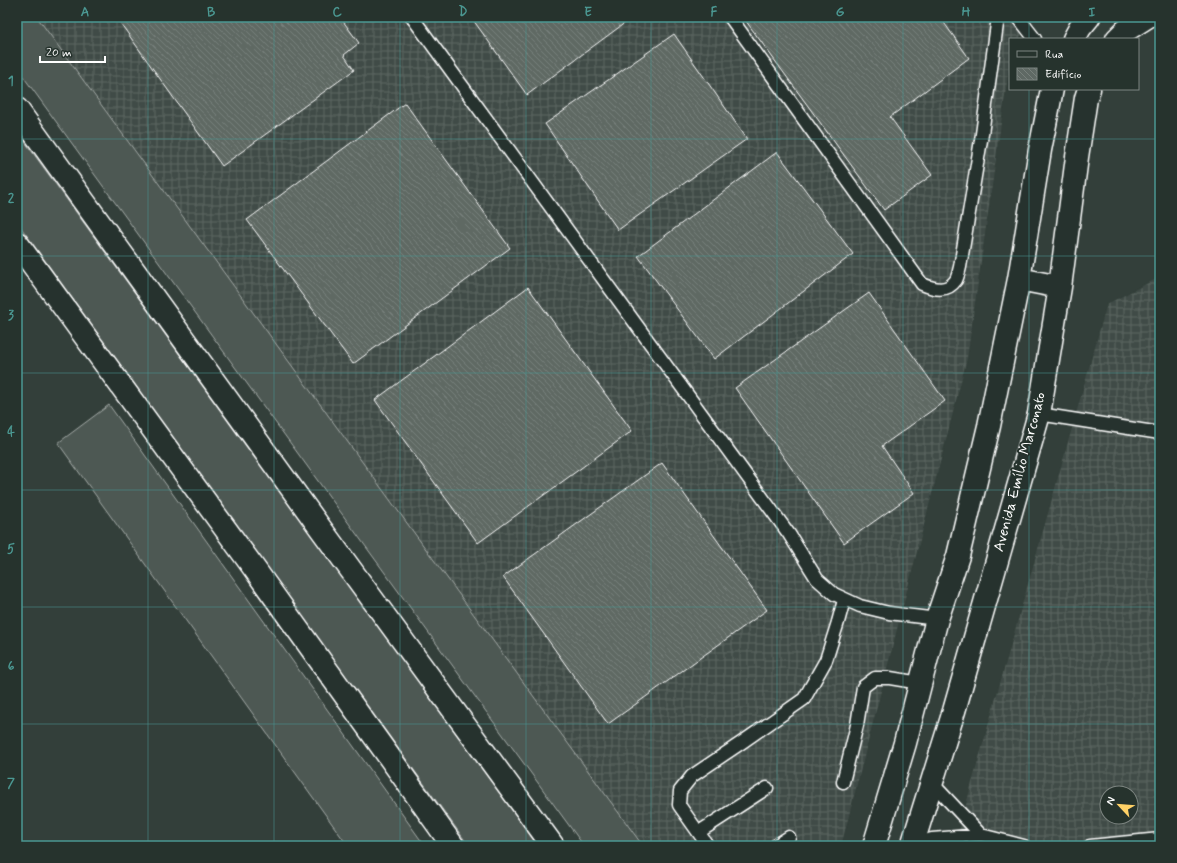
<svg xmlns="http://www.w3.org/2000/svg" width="1177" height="863" font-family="Mynerve,sans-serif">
<defs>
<pattern id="industrial-grid" width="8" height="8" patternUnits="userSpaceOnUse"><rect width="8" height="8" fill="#404c47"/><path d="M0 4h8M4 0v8" fill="none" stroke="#5d6763"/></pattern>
<pattern id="building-back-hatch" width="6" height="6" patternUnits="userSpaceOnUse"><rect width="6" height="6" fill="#5f6964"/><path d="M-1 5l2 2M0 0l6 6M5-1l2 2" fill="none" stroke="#77807b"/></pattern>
</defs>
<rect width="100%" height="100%" fill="#333f3a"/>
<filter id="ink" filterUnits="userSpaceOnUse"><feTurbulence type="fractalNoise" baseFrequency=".025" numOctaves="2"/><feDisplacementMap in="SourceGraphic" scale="8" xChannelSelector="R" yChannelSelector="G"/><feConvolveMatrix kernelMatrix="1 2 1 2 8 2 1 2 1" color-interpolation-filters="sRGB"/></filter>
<g filter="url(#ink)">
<!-- industrial -->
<path fill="url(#industrial-grid)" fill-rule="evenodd" d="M37 17H1031L1019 39H1010V61L967 358 841 846H643Z
M1160 277V846H955L970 790 1107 304ZM1107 793H1131V817H1107Z"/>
<!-- grass -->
<path fill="#4d5853" stroke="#a6aca9" d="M17 17H37L643 846H584L17 68Z
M17 131 73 208 538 846H469L17 222Z
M109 405 425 846H348L58 443Z"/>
<!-- building -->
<path fill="url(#building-back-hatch)" stroke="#fff" d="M116 17H340L359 43 344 55 354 70 222 166Z
M471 17H633L527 95Z
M743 17H940L969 58 890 117 932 175 884 210Z
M674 34 747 139 618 230 545 124Z
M405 103 510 248 353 364 247 220Z
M777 152 853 254 714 359 638 256Z
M528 287 632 431 478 543 375 400Z
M869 293 945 401 882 446 914 493 844 543 735 388Z
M662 463 767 610 608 724 503 577Z"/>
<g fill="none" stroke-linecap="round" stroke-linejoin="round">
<!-- service casing -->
<g stroke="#fff" stroke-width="15">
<path id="service" d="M412 17 789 534 817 579 834 594 860 606 889 613 937 619
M730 17 922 284C934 289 947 293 956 280 958 276 959 271 960 267L982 134 998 17
M1018 17 1035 39
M1039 414 1160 433
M843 782 857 725 863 687 875 678H890L920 683
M932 783 981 835
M699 832 767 788
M708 846 679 805 680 791 692 776 741 743 804 699 826 660 838 622 844 600
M775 846 789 837
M912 846 932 839 981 835 1024 846
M1090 846 1160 839"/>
</g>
<!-- secondary casing -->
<g stroke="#fff" stroke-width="25">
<path id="secondary" d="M1074 39 1080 28 1089 17
M1117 39 1125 31 1147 17
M1019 279 1060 287
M874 846 905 743 937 619 958 556 989 426 1019 279 1040 150 1052 89
M912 846 954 711 1039 414 1060 287 1077 157 1086 98 1089 89"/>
</g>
<!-- motorway casing -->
<g stroke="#fff" stroke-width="25">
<path id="motorway" d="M17 109 321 529 553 846
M17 243 251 564 453 846"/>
</g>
<!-- service -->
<use href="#service" stroke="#26332d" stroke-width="12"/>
<!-- secondary -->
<use href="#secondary" stroke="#26332d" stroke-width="22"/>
<!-- motorway -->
<use href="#motorway" stroke="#26332d" stroke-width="22"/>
</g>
</g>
<!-- grid -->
<path fill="none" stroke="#4b9892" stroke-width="1" stroke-opacity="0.55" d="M148 17V846M274 17V846M400 17V846M526 17V846M651 17V846M777 17V846M903 17V846M1029 17V39M1029 89V846M17 139H1160M17 256H1160M17 373H1160M17 490H1160M17 607H1160M17 724H1160"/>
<g text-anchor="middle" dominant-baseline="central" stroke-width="4" stroke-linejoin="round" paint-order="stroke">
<!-- street labels -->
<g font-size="15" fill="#fff" stroke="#26332d">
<text transform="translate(1020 472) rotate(-75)">Avenida Emílio Marconato</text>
</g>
</g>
<!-- margin -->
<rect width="1177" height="863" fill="none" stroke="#26332d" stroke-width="44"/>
<!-- legend -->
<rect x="1009" y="38" width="130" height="52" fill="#26332d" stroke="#7d8581"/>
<rect x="1017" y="51" width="20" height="6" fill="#26332d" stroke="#7d8581"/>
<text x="1045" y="58" font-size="12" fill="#ffffff">Rua</text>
<rect x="1017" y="68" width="20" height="12" fill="url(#building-back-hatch)" stroke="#7d8581"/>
<text x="1045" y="78" font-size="12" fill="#ffffff">Edifício</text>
<!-- north arrow -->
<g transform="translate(1119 805) rotate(296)"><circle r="19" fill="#26332d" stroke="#7d8581"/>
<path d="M0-3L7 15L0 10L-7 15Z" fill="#ffd166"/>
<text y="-6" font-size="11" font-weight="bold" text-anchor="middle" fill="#ffffff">N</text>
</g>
<!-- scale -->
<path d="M40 56v6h65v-6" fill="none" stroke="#ffffff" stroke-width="2"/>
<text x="46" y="56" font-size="12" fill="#ffffff" stroke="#26332d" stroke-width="3" paint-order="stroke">20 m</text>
<rect x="22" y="22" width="1133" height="819" fill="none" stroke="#4b9892" stroke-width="1.5"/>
<g font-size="13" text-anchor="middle" font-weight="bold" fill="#4b9892">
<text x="85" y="16">A</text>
<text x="211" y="16">B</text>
<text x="337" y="16">C</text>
<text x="463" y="16">D</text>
<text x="588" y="16">E</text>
<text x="714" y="16">F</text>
<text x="840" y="16">G</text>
<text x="966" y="16">H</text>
<text x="1092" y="16">I</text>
<text x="11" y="85">1</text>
<text x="11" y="202">2</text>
<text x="11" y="319">3</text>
<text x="11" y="436">4</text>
<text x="11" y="553">5</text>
<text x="11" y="670">6</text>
<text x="11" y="787">7</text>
</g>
</svg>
